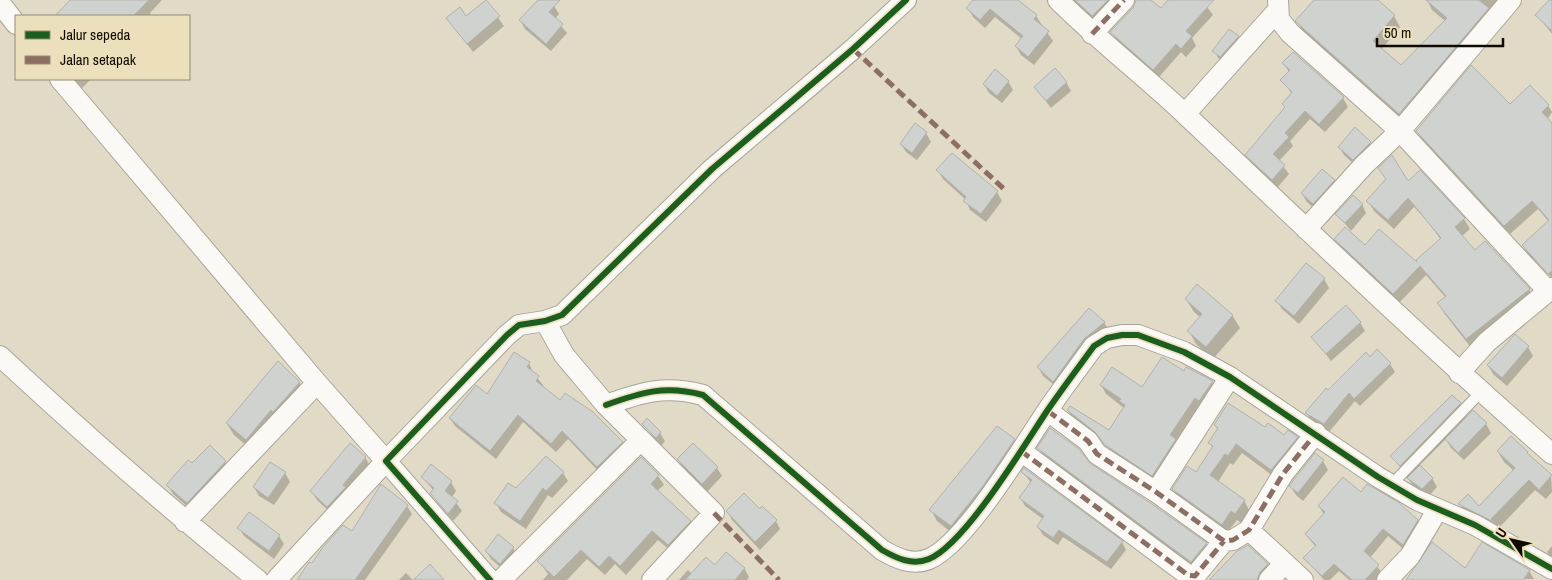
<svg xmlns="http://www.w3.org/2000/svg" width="1552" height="580" font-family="'Archivo Narrow',sans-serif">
<rect width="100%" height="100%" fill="#e0dac6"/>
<!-- shadow -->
<path fill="#0003" d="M72 0H162L150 13 151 16H56Z
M539 0H548L554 6 559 14 555 19 567 33 551 51 525 29 520 20Z
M975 0H1016L1036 16 1053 41 1034 65 1021 55 1016 46 1022 39 995 17 985 28 973 17 968 8Z
M1070 0H1123L1099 26Z
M1136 0H1149L1161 10 1170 0H1202L1213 15 1192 38 1196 46 1186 57 1181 52 1159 77 1117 41 1112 32 1134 9Z
M1316 0H1376L1394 16 1400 27 1381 50 1401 67 1445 21 1432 10 1427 0H1517L1406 124 1303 32 1297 21Z
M1552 0V34L1537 15Z
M486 1 504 26 473 52 448 19 466 18Z
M1238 37 1243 46 1226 65 1219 59 1214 51Z
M1293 54 1343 98 1348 107 1325 132 1310 119 1290 141 1293 146 1279 161 1289 174 1277 188 1252 163 1247 155 1286 109 1283 104 1292 94 1282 80 1289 72 1284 64Z
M72 79H91L82 88Z
M1008 81 1013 90 1002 103 989 93 984 84Z
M1066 82 1071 91 1051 108 1035 87Z
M1510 105 1548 106 1552 112 1547 120 1552 125V278L1528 254 1523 245 1549 222 1538 209 1510 234 1422 139 1417 131Z
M915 125 926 133 931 142 917 160 906 152 901 144Z
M1370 143 1375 151 1358 168 1344 155 1339 147Z
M938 170 997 192 1002 201 986 222 970 210 966 200 943 179Z
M1420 172 1464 219 1470 229 1462 236 1475 252 1529 289 1534 299 1472 349 1444 313 1439 303 1446 298 1426 275 1399 303 1342 249 1336 239 1420 266 1441 240 1428 222 1414 207 1394 229 1374 211 1368 201 1408 183Z
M1334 180 1339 189 1318 212 1307 202 1302 194Z
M1362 204 1366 213 1351 231 1337 214Z
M1324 279 1329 288 1299 324 1282 309 1277 301Z
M1186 299 1232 315 1240 328 1213 359 1196 344 1189 331 1200 317 1194 312Z
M1104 322 1109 331 1059 389 1043 376 1038 367Z
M1360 322 1365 331 1331 361 1313 337Z
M1528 347 1533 356 1507 386 1493 374 1488 365Z
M1370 359 1390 364 1395 372 1360 406 1355 401 1329 432 1312 422 1307 414 1328 391Z
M529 363 533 373 543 385 542 388 622 442 626 451 602 475 568 439 556 452 523 422 496 459 455 426 450 418 487 396Z
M1184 372 1212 382 1217 390 1200 406 1176 441 1180 448 1157 483 1112 454 1102 440 1073 419 1068 410 1109 431 1124 408 1106 394 1101 385 1142 389Z
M299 382 306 394 253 451 234 435 227 424Z
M1460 404 1467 418 1486 424 1491 433 1464 460 1451 448 1446 439 1419 466 1432 478 1437 487 1428 497 1414 487 1392 456Z
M643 424 660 433 665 441 661 446Z
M1215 425 1265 429 1284 437 1297 438 1302 447 1277 479 1242 453 1233 465 1230 463 1218 482 1244 500 1249 510 1241 523 1237 520 1227 533 1179 498 1174 489 1196 473 1213 449 1210 443 1218 430Z
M1014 440 1020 451 957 537 937 521 931 510Z
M210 447 225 462 230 471 192 511 173 494 168 485Z
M1039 448 1090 465 1206 544 1210 552 1196 569 1043 456Z
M1498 452 1527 453 1551 476 1552 492 1546 499 1535 490 1497 530 1466 514 1460 504 1479 508 1514 471 1504 462Z
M365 457 370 466 333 515 317 500 312 492Z
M678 459 717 468 722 476 707 492 683 468Z
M1323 461 1328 470 1303 501 1296 495 1291 487Z
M432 465 451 482 456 491 452 497 462 511 453 521 437 502 432 493 434 491 422 477Z
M1023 472 1122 542 1126 550 1111 569 1063 537 1058 545 1043 535 1038 527 1043 519 1025 506 1021 499 1031 483Z
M285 473 290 482 274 505 259 496 254 487Z
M563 473 568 481 552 498 548 495 526 529 501 512 496 503 516 490Z
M658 476 664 485 657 491 690 521 695 531 674 554 658 540 626 575 615 564 605 575 587 559 567 580H543L548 574 539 561Z
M1361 494 1417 520 1422 528 1407 552 1388 536 1370 558 1383 574 1377 580H1349L1339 571 1330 580H1324L1305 558 1316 547 1306 535 1324 515 1319 506Z
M407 506 412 514 365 580H298L313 564 352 533Z
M760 510 776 521 780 529 760 550 732 520 728 512Z
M249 513 279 536 284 544 274 559 244 536 239 528Z
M499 536 513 548 518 557 506 572 491 559 486 551Z
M1552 546V560L1547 552Z
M1267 565 1273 574 1268 580H1211Z
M715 567 744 568 749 577 747 580H679L688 570 692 574Z
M1466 570 1529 571 1534 579 1407 580Z
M406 573 413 580H399Z"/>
<!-- building -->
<path fill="#cfd2ce" stroke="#b0b2ae" d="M70 0H149L133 16H55Z
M486 0 500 16 467 44 446 18 460 7 466 16Z
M538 0H560L549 12 563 24 546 44 519 20Z
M973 0H1018L1037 15 1034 19 1049 31 1028 57 1015 46 1023 36 990 9 980 20 966 8Z
M1075 0H1108L1092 16Z
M1136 0H1151L1161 8 1168 0H1214L1186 31 1192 36 1181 49 1176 44 1153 70 1110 32 1133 8Z
M1314 0H1378L1395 15 1373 41 1401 65 1447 18 1426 0H1479L1489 8 1399 114 1295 21Z
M1549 0H1552V31L1535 15Z
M1229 29 1239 36 1220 57 1212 51Z
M1293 52 1344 97 1319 124 1305 111 1285 133 1289 137 1273 154 1285 165 1272 180 1245 155 1285 107 1282 104 1292 92 1280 80 1290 70 1282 63Z
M1471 65 1510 104 1530 85 1549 105 1542 112 1552 123V271L1548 274 1522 245 1549 220 1532 201 1504 226 1416 131Z
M1055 68 1067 82 1046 101 1034 87Z
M995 69 1009 81 997 96 983 84Z
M915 123 927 132 912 153 900 144Z
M1355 127 1371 142 1353 160 1338 147Z
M952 153 998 191 981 214 963 201 966 197 936 170Z
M1392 155 1408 181 1420 170 1465 218 1455 227 1475 250 1485 241 1530 289 1466 339 1437 303 1446 296 1420 266 1393 294 1334 239 1345 227 1365 245 1379 229 1417 262 1416 260 1441 238 1408 198 1388 220 1366 201 1386 179 1378 168Z
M1322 169 1335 180 1313 204 1301 193Z
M1353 195 1363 204 1345 223 1335 214Z
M1306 263 1325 278 1294 316 1275 301Z
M1197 284 1233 315 1206 347 1187 331 1202 314 1185 299Z
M1346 305 1361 322 1326 354 1311 337Z
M1089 308 1105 322 1084 339 1053 382 1037 367Z
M1515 334 1529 346 1502 378 1487 365Z
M1377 349 1391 363 1354 399 1349 393 1324 424 1305 413 1326 388 1328 390 1366 352 1370 357Z
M514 352 530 362 527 367 539 376 536 381 560 400 565 393 593 412 623 442 597 467 562 431 551 444 518 415 490 451 449 418 476 385 487 394Z
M1162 357 1184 371 1186 367 1213 381 1199 401 1195 398 1170 435 1176 439 1152 476 1105 445 1095 432 1067 410 1070 406 1109 430 1125 405 1119 401 1121 399 1100 385 1112 367 1142 387Z
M278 361 300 382 273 412 271 410 246 440 226 423Z
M1452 395 1461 403 1400 466 1390 456Z
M1228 403 1265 427 1268 423 1284 435 1288 430 1298 437 1271 470 1236 444 1228 456 1225 454 1210 475 1245 500 1235 514 1231 511 1222 525 1172 489 1187 466 1196 472 1213 446 1208 443 1218 428 1214 425Z
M1473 410 1487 423 1458 453 1445 439Z
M647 418 661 432 656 438 642 424Z
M997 426 1015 439 983 486 951 526 929 510Z
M1050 428 1079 449 1091 464 1149 502 1207 543 1191 562 1037 448Z
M1511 436 1528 452 1527 453 1552 475 1539 490 1529 480 1491 519 1494 522 1458 504 1468 494 1479 506 1515 468 1497 451Z
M350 443 366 457 343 485 346 487 327 507 310 491Z
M693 443 718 467 702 484 677 459Z
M210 445 226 461 187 503 166 485 188 460 192 463Z
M1315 453 1324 460 1298 493 1289 486Z
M546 456 564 472 546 491 543 488 520 521 494 503 508 483 516 488Z
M641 457 659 475 651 484 691 521 668 545 652 531 620 566 609 556 599 567 581 550 554 577 537 561Z
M270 462 286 472 268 498 253 487Z
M431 464 452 481 445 491 458 501 448 514 430 493 434 488 421 477Z
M1420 465 1433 478 1422 489 1407 478Z
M1024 468 1123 541 1107 562 1059 530 1053 538 1037 527 1044 516 1019 498 1032 480 1021 472Z
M1343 477 1361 492 1367 484 1398 502 1418 520 1403 545 1383 529 1364 551 1379 565 1365 580H1352L1334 564 1322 576 1303 558 1316 545 1305 534 1325 512 1318 506Z
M381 484 408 505 355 580H297L309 562 312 563 323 547 343 525 352 531Z
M744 493 760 509 762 506 777 520 755 542 726 511Z
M249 512 280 535 269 551 237 528Z
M498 534 514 547 500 564 485 551Z
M1432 542 1465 568 1482 542 1530 570 1523 580H1406Z
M1248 545 1268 564 1260 572 1257 580H1209L1237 551Z
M726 552 745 568 735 580H685L706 557 715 565Z
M430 564 444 580H413Z"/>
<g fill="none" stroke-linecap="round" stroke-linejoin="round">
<!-- service casing -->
<g stroke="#aaa596" stroke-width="12">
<path id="service" d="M1391 485 1481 392"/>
</g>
<!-- minor casing -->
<g stroke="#aaa596" stroke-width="22">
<path id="minor" d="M1058 0C1099 41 1145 76 1187 116 1308 230 1427 345 1552 454
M1278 0 1279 19 1290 33 1400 131 1548 291
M0 3 16 24
M1092 34 1124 0
M60 79 317 383 386 461 276 580
M1185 114 1278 10
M1306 229 1364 165 1400 131 1511 0
M545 321 564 355 606 405 714 513 652 580
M0 356C84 434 169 509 258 580
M1459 373 1487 342 1552 288
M606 405C642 392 665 385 703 395L882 550C896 558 912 566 929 559 965 544 1023 447 1047 411 1062 389 1078 368 1094 346L1107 338 1122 335H1138L1184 352 1230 377 1378 477 1417 500 1475 525 1552 569
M1048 411 1088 441 1097 454 1156 492 1224 541 1233 540 1249 530 1283 474 1316 433
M1021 451 1188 575 1195 576 1224 541
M1156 492 1230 377
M185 522 317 383
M1249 530 1303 580
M490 580 386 461 507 335 519 325 545 321 562 315 712 169 853 49 906 0
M501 580 641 440
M1269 580 1285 563
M1387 580 1410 556 1438 509"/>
</g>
<!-- service -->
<use href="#service" stroke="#faf9f6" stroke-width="10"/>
<!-- minor -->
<use href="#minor" stroke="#faf9f6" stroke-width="20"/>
<!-- quiet -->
<path stroke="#8d6e63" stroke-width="5" stroke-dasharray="10 5" stroke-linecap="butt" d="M1092 34 1124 0
M853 49 1004 189
M1048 411 1088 441 1097 454 1156 492 1224 541 1233 540 1249 530 1283 474 1316 433
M1021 451 1188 575 1195 576 1224 541
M714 513 779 580"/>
<!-- cycleway casing -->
<g stroke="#ebe0bb" stroke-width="9">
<path id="cycleway" d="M606 405C642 392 665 385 703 395L882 550C896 558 912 566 929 559 965 544 1023 447 1047 411 1062 389 1078 368 1094 346L1107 338 1122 335H1138L1184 352 1230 377 1378 477 1417 500 1475 525 1552 569
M490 580 386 461 507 335 519 325 545 321 562 315 712 169 853 49 906 0"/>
</g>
<!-- cycleway -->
<use href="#cycleway" stroke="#1b5e20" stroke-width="6"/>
</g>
<!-- legend -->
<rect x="15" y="15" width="175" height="65" fill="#ebe0bb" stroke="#938b71"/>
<rect x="25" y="31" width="25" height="8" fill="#1b5e20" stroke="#938b71"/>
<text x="60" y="40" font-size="15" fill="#0f0b02">Jalur sepeda</text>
<rect x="25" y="56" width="25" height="8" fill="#8d6e63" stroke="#938b71"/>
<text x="60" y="65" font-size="15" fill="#0f0b02">Jalan setapak</text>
<!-- north arrow -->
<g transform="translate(1512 540) rotate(304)" stroke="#ebe0bb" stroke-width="4" paint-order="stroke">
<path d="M0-4L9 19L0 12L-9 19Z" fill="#0f0b02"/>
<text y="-8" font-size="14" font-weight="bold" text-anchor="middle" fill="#0f0b02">U</text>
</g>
<!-- scale -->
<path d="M1377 38v8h126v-8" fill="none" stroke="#0f0b02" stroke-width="2.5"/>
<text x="1384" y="38" font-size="15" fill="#0f0b02" stroke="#ebe0bb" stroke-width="4" paint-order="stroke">50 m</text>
</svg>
